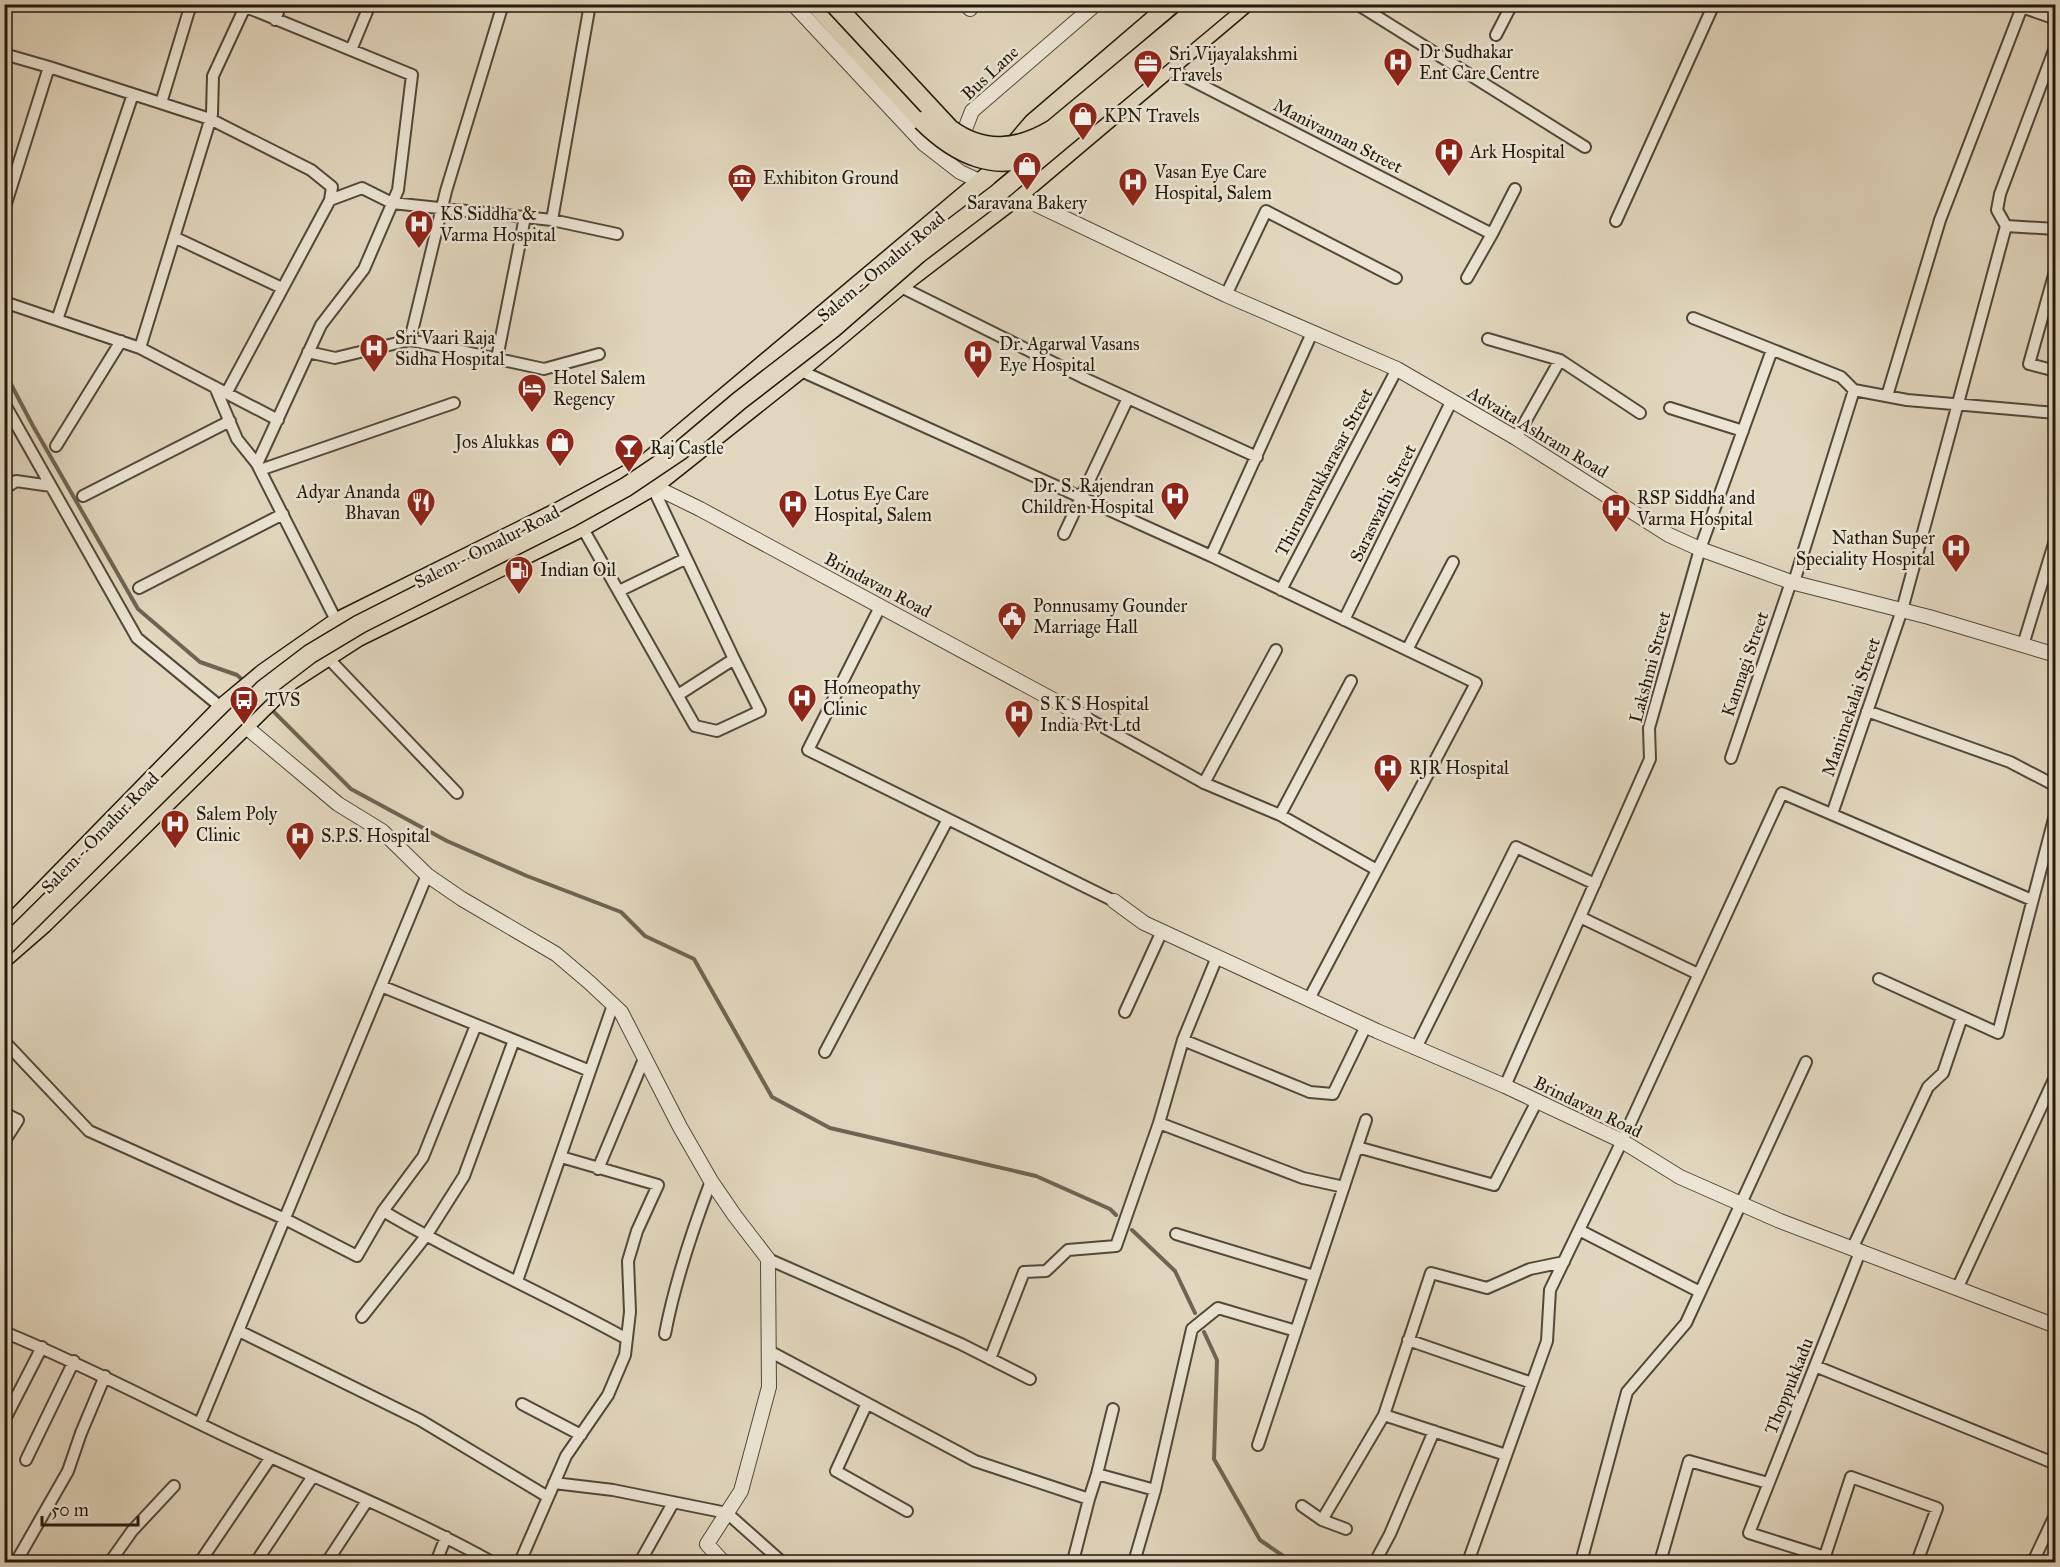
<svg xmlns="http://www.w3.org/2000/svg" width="2060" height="1567" font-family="'IM FELL Great Primer',serif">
<rect width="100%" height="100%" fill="#e2d7be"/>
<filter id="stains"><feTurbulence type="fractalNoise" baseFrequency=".00333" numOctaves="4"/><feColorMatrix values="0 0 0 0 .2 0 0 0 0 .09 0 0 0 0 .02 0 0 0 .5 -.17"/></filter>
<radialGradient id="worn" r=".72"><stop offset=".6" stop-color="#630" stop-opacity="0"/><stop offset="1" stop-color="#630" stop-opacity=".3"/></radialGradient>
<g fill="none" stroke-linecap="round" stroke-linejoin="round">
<!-- stream -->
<path stroke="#6e6453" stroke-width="4" d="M4 371 33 426 138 609 200 662 237 675 246 683
M270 708 351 789 447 841 527 876 621 912 645 936 694 959 772 1097 830 1128 1036 1176 1110 1209 1116 1215
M1132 1230 1175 1271 1195 1313
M1204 1332 1217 1360 1214 1459 1260 1540 1292 1562"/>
<!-- minor casing -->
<g stroke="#524839" stroke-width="14">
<path id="minor" d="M239 4 412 75 398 190 364 269 321 325 257 464 337 622
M1357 4 1585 147
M2013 4 2056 19
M275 20 281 4
M1496 35 1512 4
M2056 45 2000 194 1997 210 2006 226 2056 229
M351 50 370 4
M4 54 49 67
M1168 68 1492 234
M161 103 191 4
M4 210 49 67 210 119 311 170 332 187 330 200 362 188 392 203 552 220 590 4
M552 220 617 234
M1616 221 1714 4
M174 237 282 288
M2056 268 2029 364 2056 371
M1467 278 1492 234 1515 189
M899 286 1086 379 1257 457
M1226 295 1266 211 1396 278
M4 302 140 348 212 114 213 76 245 7
M1693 318 1841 377 1854 390 1907 400 2056 413
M57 320 133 94
M1488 339 1560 360 1640 413
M410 340 446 191 503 4
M140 348 278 420
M308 352 335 358 410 340 544 369 599 354
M497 358 525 217
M799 370 1211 556 1476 683 1309 999
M215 387 237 439 257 464
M227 392 330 200
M1887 396 1940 220 2022 7
M4 403 137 638 222 708
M1670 408 1743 431
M1516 438 1560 360
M56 446 121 341
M260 470 454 403
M651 484 734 659 678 695
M4 489 16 481 51 486
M83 496 230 421
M582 527 695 726 717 731 760 711 734 659
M1064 534 1128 398
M1211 556 1312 333
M1794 582 1854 390
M139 588 283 514
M1281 590 1397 369
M619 591 685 559
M880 607 808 750 1114 901
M1344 620 1452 400
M2023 645 2056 537
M1407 650 1453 562
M327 657 457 793
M1867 711 2010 762 2056 786
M1085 717 1204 783 1280 815 1377 870
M1731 758 1791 582
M1204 783 1276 650
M1832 814 1902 610 2006 226
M1280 815 1351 681
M1580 917 1698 974
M1879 979 1998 1033 2056 811
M381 986 590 1071
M1125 1012 1162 931
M1183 1040 1310 1092 1333 1094 1366 1026
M4 1041 89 1131 285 1219 357 1256 383 1211 423 1157 476 1025
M1416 1048 1516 847 1595 884
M825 1052 948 819
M1505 1086 1650 759 1649 728 1700 549 1772 350
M4 1113 18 1120 4 1142
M1159 1123 1303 1178 1344 1187
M1357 1147 1494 1185 1537 1101
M598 1169 644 1059
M383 1211C462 1258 546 1294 627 1339
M1579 1230 1700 1292
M1176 1234 1314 1276
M1852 1249 1928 1087 1943 1073 1962 1017
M768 1259 961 1344 1030 1379
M517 1281 613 1005
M1957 1289 2056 1075
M362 1317 426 1236 464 1176 514 1040
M239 1331 420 1420 548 1497
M4 1332C85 1365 161 1406 240 1443 324 1482 411 1517 492 1562
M665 1334C675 1281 692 1231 711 1181
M1408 1340 1532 1383
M769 1351 975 1461 1089 1499 1073 1561 1078 1562
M990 1359 1024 1272 1046 1271 1068 1250 1116 1246 1159 1123 1183 1040 1217 957
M1815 1366 2056 1464
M867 1403 836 1471 907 1511
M522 1404 581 1435
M4 1421 42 1347
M200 1423 427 875
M1258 1445 1366 1120
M1506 1455 1384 1415 1431 1273 1487 1288 1530 1269 1564 1262
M26 1460 74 1361
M1097 1474 1155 1490
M554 1483 613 1490 727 1513 782 1562
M1089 1499 1097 1474 1113 1409
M1302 1506 1322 1520 1346 1529
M1322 1520 1384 1415
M1825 1557 1749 1533 1860 1252
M16 1562 68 1471 81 1433 105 1376
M110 1562 132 1531 174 1486
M200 1562 271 1457
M256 1562 313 1476
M327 1562 367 1501
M436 1562 446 1537
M520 1562 566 1456 608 1395 625 1355 630 1312 628 1261 637 1231 658 1185 561 1157
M640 1562 673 1503
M1134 1562 1155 1490 1192 1329 1218 1308 1296 1331
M1375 1562 1390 1534 1434 1431
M1468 1562 1547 1341 1550 1290 1622 1141 1782 793 2032 900
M1581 1562 1627 1392 1686 1323 1806 1062
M1660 1562 1689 1461 1768 1483
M1823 1562 1851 1477 1937 1508 1917 1562
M2033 1562 2056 1513"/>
</g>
<!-- tertiary casing -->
<g stroke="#524839" stroke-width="16">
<path id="tertiary" d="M793 4 924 144 960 172 988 185
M966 4 970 9
M959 145 972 111 1096 4
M1012 193 1226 295 1397 369 1516 438 1669 535 1700 549 1791 582 1929 617 2056 655
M653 486 700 509 1085 717
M239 721 338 804 382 831 427 875 462 899 556 954 590 983 621 1012 680 1127 711 1181 735 1216 768 1259 769 1387 741 1491 707 1544 723 1562
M1114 901 1144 923 1377 1031 1505 1086 1622 1141 1680 1177 1780 1221 2056 1326"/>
</g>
<!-- primary casing -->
<g stroke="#22190d" stroke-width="21">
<path id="primary" d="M815 4 922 121
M1010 150 1033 123 1172 4
M4 931 222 708 264 673 337 622 560 511 643 466 1014 154
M4 958 43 924 290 681 358 637 582 527 653 486 799 370 899 286 1018 195 1244 4"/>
</g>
<!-- minor -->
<use href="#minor" stroke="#ece5d5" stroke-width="10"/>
<!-- tertiary -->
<use href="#tertiary" stroke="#ece5d5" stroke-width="14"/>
<!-- primary -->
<use href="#primary" stroke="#e2d7be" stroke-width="18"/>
<!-- primary-bridge casing -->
<g stroke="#22190d" stroke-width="21" stroke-linecap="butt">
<path id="primary-bridge" d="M834 4 950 129C984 154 1018 150 1053 129L1203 4
M922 121C954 153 997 176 1041 151
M4 947 264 689 310 654 360 624 568 519 626 487 681 450 739 401 832 329 918 254 997 194 1224 4"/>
</g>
<!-- primary-bridge -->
<use href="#primary-bridge" stroke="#e2d7be" stroke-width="18"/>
</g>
<!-- icons -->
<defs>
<g id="hospital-pin" transform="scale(1.5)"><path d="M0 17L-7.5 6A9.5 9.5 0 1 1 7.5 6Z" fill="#8f2418" stroke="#ece5d5"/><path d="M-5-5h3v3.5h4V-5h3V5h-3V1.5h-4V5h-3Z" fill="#fff"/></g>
<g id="office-pin" transform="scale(1.5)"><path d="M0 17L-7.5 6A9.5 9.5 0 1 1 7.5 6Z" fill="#8f2418" stroke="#ece5d5"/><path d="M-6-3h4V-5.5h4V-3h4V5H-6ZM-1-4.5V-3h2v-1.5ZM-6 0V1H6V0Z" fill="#fff"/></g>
<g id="shop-pin" transform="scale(1.5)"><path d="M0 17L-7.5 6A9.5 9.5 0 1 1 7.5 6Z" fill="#8f2418" stroke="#ece5d5"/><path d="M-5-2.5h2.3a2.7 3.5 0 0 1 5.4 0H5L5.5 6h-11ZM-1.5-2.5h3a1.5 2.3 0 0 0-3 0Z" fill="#fff"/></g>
<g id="museum-pin" transform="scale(1.5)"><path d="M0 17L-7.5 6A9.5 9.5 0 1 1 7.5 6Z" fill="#8f2418" stroke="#ece5d5"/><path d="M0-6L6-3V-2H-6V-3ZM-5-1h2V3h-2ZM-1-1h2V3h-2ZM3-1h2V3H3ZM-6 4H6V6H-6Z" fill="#fff"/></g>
<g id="hotel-pin" transform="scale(1.5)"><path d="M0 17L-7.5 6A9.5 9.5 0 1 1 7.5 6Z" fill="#8f2418" stroke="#ece5d5"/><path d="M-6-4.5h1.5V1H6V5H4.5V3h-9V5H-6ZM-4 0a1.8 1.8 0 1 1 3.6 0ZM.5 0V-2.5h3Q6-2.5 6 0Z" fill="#fff"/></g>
<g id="bar-pin" transform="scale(1.5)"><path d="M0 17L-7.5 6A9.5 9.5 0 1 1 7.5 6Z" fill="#8f2418" stroke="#ece5d5"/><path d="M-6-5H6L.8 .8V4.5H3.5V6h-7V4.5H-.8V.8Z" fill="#fff"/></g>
<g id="restaurant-pin" transform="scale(1.5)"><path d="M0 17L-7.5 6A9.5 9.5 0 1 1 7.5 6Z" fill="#8f2418" stroke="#ece5d5"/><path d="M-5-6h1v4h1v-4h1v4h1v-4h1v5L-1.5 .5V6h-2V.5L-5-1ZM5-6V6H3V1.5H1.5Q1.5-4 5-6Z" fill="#fff"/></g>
<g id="fuel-pin" transform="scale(1.5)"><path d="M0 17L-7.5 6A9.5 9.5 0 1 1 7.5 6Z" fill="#8f2418" stroke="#ece5d5"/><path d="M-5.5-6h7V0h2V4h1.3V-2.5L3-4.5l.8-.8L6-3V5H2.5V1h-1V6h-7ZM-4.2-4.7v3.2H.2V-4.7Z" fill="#fff"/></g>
<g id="civic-pin" transform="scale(1.5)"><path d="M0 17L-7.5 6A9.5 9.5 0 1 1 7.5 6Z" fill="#8f2418" stroke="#ece5d5"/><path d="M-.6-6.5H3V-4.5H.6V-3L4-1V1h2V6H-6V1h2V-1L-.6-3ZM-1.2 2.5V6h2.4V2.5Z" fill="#fff"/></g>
<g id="bus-pin" transform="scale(1.5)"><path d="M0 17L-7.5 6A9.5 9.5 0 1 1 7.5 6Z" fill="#8f2418" stroke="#ece5d5"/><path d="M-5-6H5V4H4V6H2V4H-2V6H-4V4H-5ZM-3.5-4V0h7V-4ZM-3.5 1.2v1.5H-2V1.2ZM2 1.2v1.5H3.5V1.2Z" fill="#fff"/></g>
</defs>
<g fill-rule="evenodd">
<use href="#hospital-pin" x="1398" y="62"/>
<use href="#office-pin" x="1148" y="64"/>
<use href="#shop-pin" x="1083" y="116"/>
<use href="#hospital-pin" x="1449" y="152"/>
<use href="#shop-pin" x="1027" y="166"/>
<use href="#museum-pin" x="742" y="178"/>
<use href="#hospital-pin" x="1133" y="182"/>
<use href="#hospital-pin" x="419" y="224"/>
<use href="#hospital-pin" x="374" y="348"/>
<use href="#hospital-pin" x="978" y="354"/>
<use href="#hotel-pin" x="532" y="388"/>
<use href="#shop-pin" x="560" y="442"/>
<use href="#bar-pin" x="629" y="448"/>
<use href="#hospital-pin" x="1175" y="496"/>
<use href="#restaurant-pin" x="421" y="502"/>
<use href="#hospital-pin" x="793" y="504"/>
<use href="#hospital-pin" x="1616" y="508"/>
<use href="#hospital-pin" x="1956" y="548"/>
<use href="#fuel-pin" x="519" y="570"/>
<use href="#civic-pin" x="1012" y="616"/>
<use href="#hospital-pin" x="802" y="698"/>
<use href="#bus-pin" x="244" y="700"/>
<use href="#hospital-pin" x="1019" y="714"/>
<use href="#hospital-pin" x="1388" y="768"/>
<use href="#hospital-pin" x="175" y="824"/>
<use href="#hospital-pin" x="300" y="836"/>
</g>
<g text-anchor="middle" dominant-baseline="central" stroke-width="5" stroke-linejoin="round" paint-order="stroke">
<!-- poi labels -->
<g font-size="18" fill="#22190d" stroke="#ece5d5" text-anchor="start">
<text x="1419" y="52">Dr Sudhakar<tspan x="1419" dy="21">Ent Care Centre</tspan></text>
<text x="1169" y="54">Sri Vijayalakshmi<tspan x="1169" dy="21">Travels</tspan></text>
<text x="1104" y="116">KPN Travels</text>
<text x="1470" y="152">Ark Hospital</text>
<text x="1154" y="172">Vasan Eye Care<tspan x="1154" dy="21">Hospital, Salem</tspan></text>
<text x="763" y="178">Exhibiton Ground</text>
<text x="1027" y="203" text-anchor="middle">Saravana Bakery</text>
<text x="440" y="214">KS Siddha &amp;<tspan x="440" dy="21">Varma Hospital</tspan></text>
<text x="395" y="338">Sri Vaari Raja<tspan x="395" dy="21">Sidha Hospital</tspan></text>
<text x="999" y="344">Dr. Agarwal Vasans<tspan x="999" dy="21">Eye Hospital</tspan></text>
<text x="553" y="378">Hotel Salem<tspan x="553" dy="21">Regency</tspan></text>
<text x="539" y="442" text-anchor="end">Jos Alukkas</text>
<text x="650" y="448">Raj Castle</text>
<text x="1154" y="486" text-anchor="end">Dr. S. Rajendran<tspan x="1154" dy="21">Children Hospital</tspan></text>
<text x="400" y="492" text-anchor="end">Adyar Ananda<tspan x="400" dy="21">Bhavan</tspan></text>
<text x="814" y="494">Lotus Eye Care<tspan x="814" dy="21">Hospital, Salem</tspan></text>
<text x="1637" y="498">RSP Siddha and<tspan x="1637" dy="21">Varma Hospital</tspan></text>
<text x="1935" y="538" text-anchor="end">Nathan Super<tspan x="1935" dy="21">Speciality Hospital</tspan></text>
<text x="540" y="570">Indian Oil</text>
<text x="1033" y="606">Ponnusamy Gounder<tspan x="1033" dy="21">Marriage Hall</tspan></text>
<text x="823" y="688">Homeopathy<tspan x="823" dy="21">Clinic</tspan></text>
<text x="265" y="700">TVS</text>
<text x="1040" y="704">S K S Hospital<tspan x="1040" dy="21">India Pvt Ltd</tspan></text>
<text x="1409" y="768">RJR Hospital</text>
<text x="196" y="814">Salem Poly<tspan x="196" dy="21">Clinic</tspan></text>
<text x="321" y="836">S.P.S. Hospital</text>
</g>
<!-- street labels -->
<g font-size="18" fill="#22190d" stroke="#ece5d5">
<text transform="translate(990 73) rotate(-43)">Bus Lane</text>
<text transform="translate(1338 136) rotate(27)">Manivannan Street</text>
<text transform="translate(881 267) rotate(-40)">Salem - Omalur Road</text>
<text transform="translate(1538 432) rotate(31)">Advaita Ashram Road</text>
<text transform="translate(1324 472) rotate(-62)">Thirunavukkarasar Street</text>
<text transform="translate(1383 503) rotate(-64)">Saraswathi Street</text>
<text transform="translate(487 547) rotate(-27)">Salem - Omalur Road</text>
<text transform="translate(878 585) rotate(28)">Brindavan Road</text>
<text transform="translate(1745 664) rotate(-71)">Kannagi Street</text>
<text transform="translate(1650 667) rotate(-75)">Lakshmi Street</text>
<text transform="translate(1851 707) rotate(-71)">Manimekalai Street</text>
<text transform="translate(100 833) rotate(-46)">Salem - Omalur Road</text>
<text transform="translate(1588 1107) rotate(26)">Brindavan Road</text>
<text transform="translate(1789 1386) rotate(-68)">Thoppukkadu</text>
</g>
</g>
<!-- margin -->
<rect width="2060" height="1567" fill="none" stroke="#e2d7be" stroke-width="24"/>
<rect x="6" y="6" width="2048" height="1555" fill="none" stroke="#22190d" stroke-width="3"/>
<rect x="12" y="12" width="2036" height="1543" fill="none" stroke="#22190d" stroke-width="1.5"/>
<!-- scale -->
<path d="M42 1516v9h96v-9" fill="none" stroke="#22190d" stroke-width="3"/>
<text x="51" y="1516" font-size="18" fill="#22190d" stroke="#ece5d5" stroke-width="4.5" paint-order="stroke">50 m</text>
<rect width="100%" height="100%" filter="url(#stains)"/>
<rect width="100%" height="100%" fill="url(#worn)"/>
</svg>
